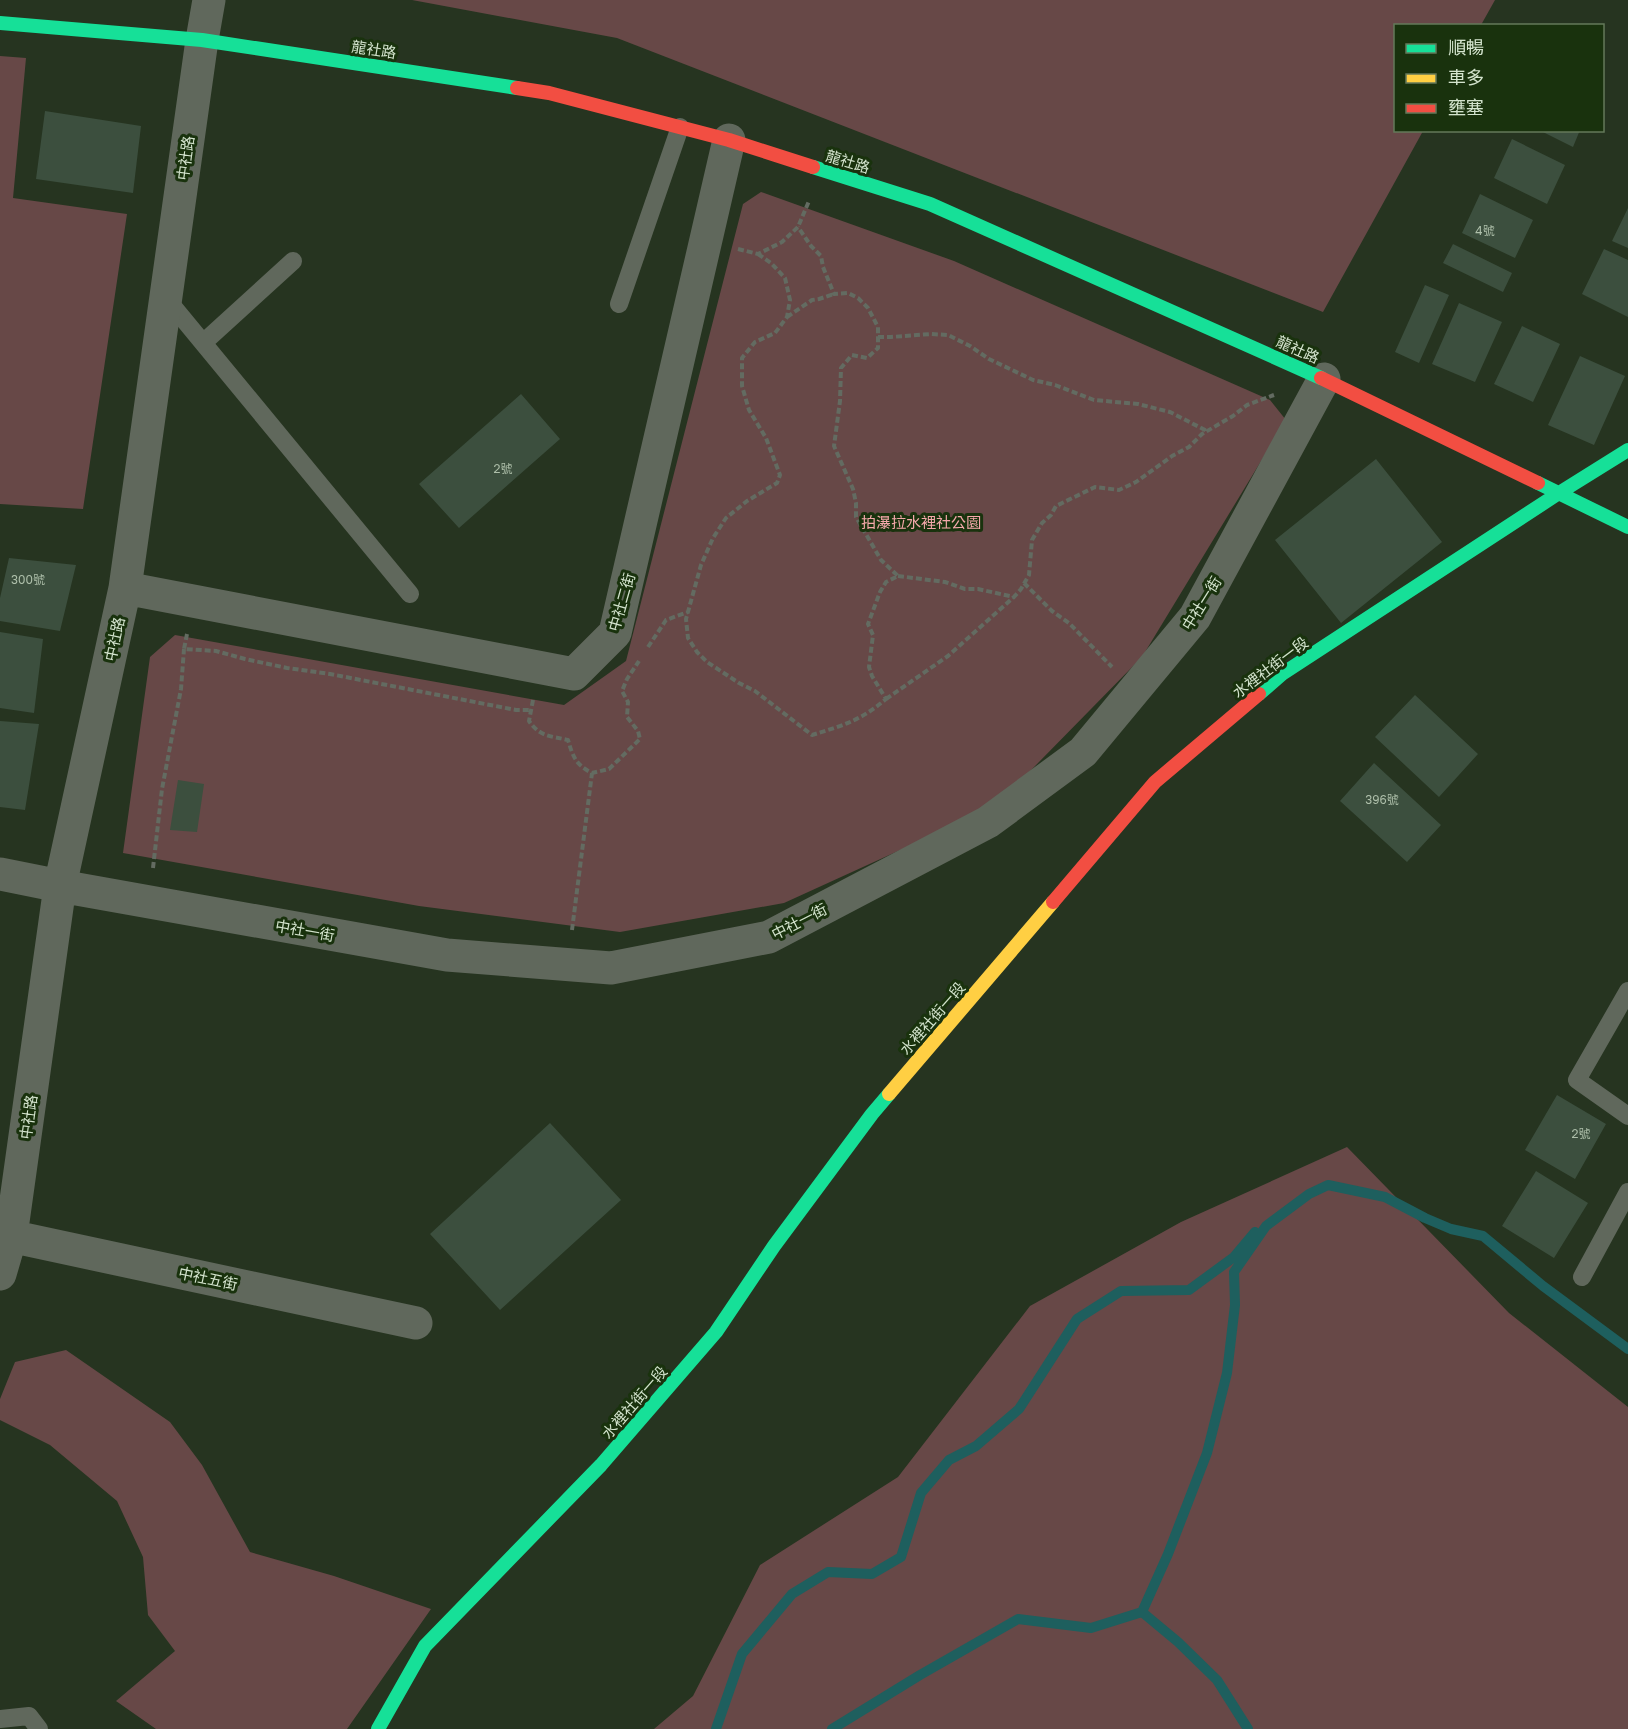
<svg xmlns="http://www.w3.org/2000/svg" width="1628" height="1729" font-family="'Golos Text','Noto Sans TC',sans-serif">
<rect width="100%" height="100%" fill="#263420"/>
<!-- green -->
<path fill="#674847" d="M412 0H1495L1481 25 1396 26V130L1423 131 1323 312 617 38Z
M0 56 26 58 13 198 127 214 83 509 0 504Z
M761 192 954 261 1270 400 1286 420 1142 657 987 815 920 841 784 903 620 932 419 906 123 853 150 657 175 635 564 705 626 661 743 204Z
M1347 1147 1509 1313 1628 1407V1729H654L693 1696 760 1565 898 1477 1030 1306 1181 1222Z
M66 1350 170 1422 202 1465 250 1552 334 1576 431 1609 347 1729H156L116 1701 175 1651 148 1615 143 1557 117 1501 50 1445 0 1420V1399L15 1362Z"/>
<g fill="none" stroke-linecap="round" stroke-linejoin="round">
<!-- stream -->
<path stroke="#1e5f5e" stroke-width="10" d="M1142 1612 1178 1642 1217 1680 1248 1729
M716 1729 742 1654 792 1594 828 1572 872 1574 901 1557 921 1493 949 1460 976 1446 1019 1409 1077 1319 1121 1291 1189 1290 1234 1257 1255 1232
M832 1729 920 1675 1018 1619 1091 1628 1142 1612 1168 1554 1207 1453 1227 1373 1235 1305 1234 1272 1266 1226 1309 1194 1328 1185 1385 1197 1425 1218 1451 1229 1483 1236 1543 1286 1628 1349"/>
</g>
<!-- building -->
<path fill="#3c4f3e" d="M45 111 141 126 133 193 36 179Z
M1539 130H1580L1573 147Z
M1512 139 1565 165 1547 204 1494 178Z
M1480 194 1533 220 1515 258 1462 233Z
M1628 208V248L1612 241Z
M1453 244 1512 273 1503 292 1443 263Z
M1604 249 1628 260V317L1582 294Z
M1425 285 1449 295 1419 363 1395 352Z
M1459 303 1502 322 1475 382 1432 364Z
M1522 326 1560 344 1533 402 1494 384Z
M1580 356 1625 376 1594 445 1548 425Z
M521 394 560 439 459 528 419 484Z
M1376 459 1442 542 1341 623 1275 540Z
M9 558 76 565 60 631 0 621V598Z
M0 632 43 639 34 713 0 708Z
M1415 695 1478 754 1439 797 1375 737Z
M0 721 39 724 25 810 0 807Z
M1374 763 1441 825 1407 862 1340 801Z
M178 780 204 784 197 832 170 830Z
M1557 1095 1606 1124 1575 1179 1525 1150Z
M550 1123 621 1200 500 1310 430 1234Z
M1536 1171 1588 1203 1554 1258 1502 1226Z"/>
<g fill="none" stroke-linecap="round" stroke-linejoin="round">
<!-- path -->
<path stroke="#636b61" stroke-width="4" stroke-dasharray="6 3" stroke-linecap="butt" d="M738 249 758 254 782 242 798 227 809 201
M758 254 771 263 785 278 790 300 787 317 775 333 755 342 742 358V386L749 410 766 438 780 475 777 483 747 501 726 518 713 538 701 565 686 619 688 638 697 652 707 662 739 683 755 691 812 735C844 725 860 721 886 699L872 676 869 667 873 635 868 624 880 592 886 582 898 576 881 560 856 517V503L853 489 834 446 840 401 841 368 852 355 867 358 878 348V327L868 308 858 298 848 293 834 294 823 267 821 256 811 246 798 227
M787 317 812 300 819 299 834 294
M878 337H891L931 334 948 335 970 346 989 359 1033 380 1055 385 1094 400 1138 404 1170 412 1207 431
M898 576 945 582 965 589H978L1014 597 1021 589 1029 575 1032 540 1042 523 1051 515 1056 506 1095 487 1119 490 1136 482 1172 456 1189 447 1202 434 1233 416 1247 405 1274 395
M1024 583 1052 611 1069 623 1112 667
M187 634 184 649 216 651 245 659 287 668 330 674 516 710H531
M648 647 666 620 688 612
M886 699 948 656 1014 597
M533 700 529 721C540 737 551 736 568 740 573 757 576 765 592 773L609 769 640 739 638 731 627 717 628 702 622 691 627 679 639 661
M153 868 162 789 181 689 184 649
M572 930 592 773"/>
<!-- lane -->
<path stroke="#60685c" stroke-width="18" d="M166 298 410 594
M619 304 680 127
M203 343 293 261
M1628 991 1577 1080 1628 1116
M1582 1277 1628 1192
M0 1719 29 1716 39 1729"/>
<!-- street -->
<path stroke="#60685c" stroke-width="33" d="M125 588 574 674 615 633 729 140
M0 874 60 886 447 955 611 968 769 937 988 822 1083 752 1195 617 1324 379
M0 1234 416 1323
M0 1274 11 1236 60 886 125 588 202 40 209 0"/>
<!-- fast -->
<path stroke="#16e098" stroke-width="14" d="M0 23 202 40 517 88
M813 167 930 204 1321 378
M1538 483 1628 527
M1259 694 1282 674 1559 493 1628 450
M378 1729 425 1646 601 1465 716 1332 774 1246 872 1114 889 1094"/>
<!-- slow -->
<path stroke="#ffcf43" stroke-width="14" d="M889 1094 1053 902"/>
<!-- jam -->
<path stroke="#f24e42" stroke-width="14" d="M517 88 549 93 729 140 813 167
M1321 378 1538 483
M1053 902 1155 782 1259 694"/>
</g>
<g text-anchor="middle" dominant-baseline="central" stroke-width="6" stroke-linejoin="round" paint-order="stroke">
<!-- number labels -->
<g font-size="12" fill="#aebfaa">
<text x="1485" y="230">4號</text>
<text x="503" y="468">2號</text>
<text x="28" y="579">300號</text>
<text x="1382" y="799">396號</text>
<text x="1581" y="1133">2號</text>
</g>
<!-- street labels -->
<g font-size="15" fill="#d4e4ce" stroke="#19320d">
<text transform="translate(374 49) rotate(9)">龍社路</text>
<text transform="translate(185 158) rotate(-82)">中社路</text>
<text transform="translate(848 161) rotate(17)">龍社路</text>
<text transform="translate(1298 349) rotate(24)">龍社路</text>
<text transform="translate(621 602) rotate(-74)">中社二街</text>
<text transform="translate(1201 603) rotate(-58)">中社一街</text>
<text transform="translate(114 639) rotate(-78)">中社路</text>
<text transform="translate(1270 667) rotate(-37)">水裡社街一段</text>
<text transform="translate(799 921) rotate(-27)">中社一街</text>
<text transform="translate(305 930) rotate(10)">中社一街</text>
<text transform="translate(932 1018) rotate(-49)">水裡社街一段</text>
<text transform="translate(28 1117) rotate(-82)">中社路</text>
<text transform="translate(208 1278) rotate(12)">中社五街</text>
<text transform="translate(634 1402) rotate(-49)">水裡社街一段</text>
</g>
<!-- park labels -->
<g font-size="15" fill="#f5a8ab" stroke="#19320d">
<text x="921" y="522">拍瀑拉水裡社公園</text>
</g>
</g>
<!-- legend -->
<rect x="1394" y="24" width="210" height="108" fill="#19320d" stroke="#64795a" stroke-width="1.5"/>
<rect x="1406" y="44" width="30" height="9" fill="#16e098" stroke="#64795a" stroke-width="1.5"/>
<text x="1448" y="54" font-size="18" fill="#d4e4ce">順暢</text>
<rect x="1406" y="74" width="30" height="9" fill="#ffcf43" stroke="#64795a" stroke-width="1.5"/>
<text x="1448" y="84" font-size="18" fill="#d4e4ce">車多</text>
<rect x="1406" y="104" width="30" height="9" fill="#f24e42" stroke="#64795a" stroke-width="1.5"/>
<text x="1448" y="114" font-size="18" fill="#d4e4ce">壅塞</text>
</svg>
